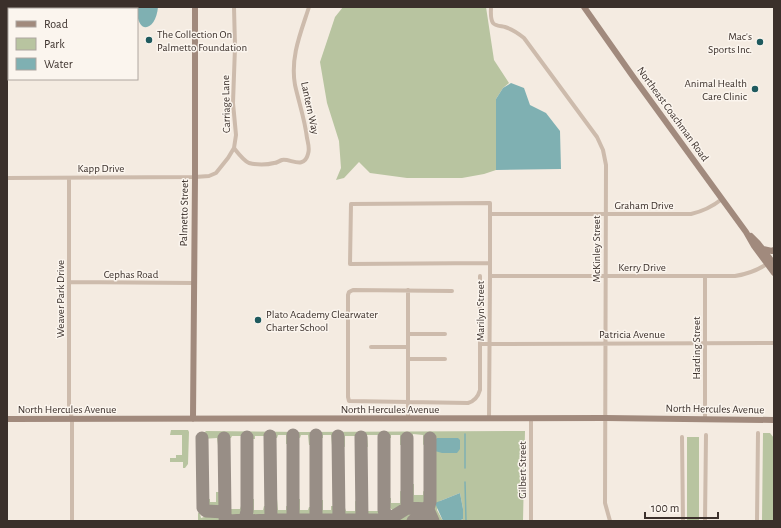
<svg xmlns="http://www.w3.org/2000/svg" width="781" height="528" font-family="'Alegreya Sans',sans-serif">
<rect width="100%" height="100%" fill="#f4ebe1"/>
<!-- green -->
<path fill="#b8c4a0" d="M343 7H486L494 60 509 83 503 88 496 99V170L484 174 462 178H407L370 173 359 162 344 178 336 180 341 168 339 141 327 103 320 62 335 17Z
M171 430H188L189 432 188 464 185 468H183V462H170V458H176V455H182V435H170Z
M206 431 302 432 525 431 523 521H459L463 519V509L460 493 440 501 437 510 443 521H439L432 503V437H427V443L423 445V435L413 434V438H409L406 436 403 445H400V435H391V438H388L386 436H382L381 440H378V435H367L368 447 364 446 363 438 362 435 357 440H355V436H345V447L341 446 339 436 337 437 336 444 332 445 331 435H323V438H319L317 435 314 434 313 443 312 445H309L308 435H301L300 438 296 437 294 435H291V443L289 444H286V435H278L277 438H274L270 436H268V445L264 446V436H255V439H250L249 437H246L244 445H241V436H232L231 438H223L222 445H218L217 438 202 439V437H200L201 510H197V440Z
M763 433H770L774 438V521H762Z
M687 437H699V521H687Z
M410 484H414V495H423V491L427 493V505L425 506H410L409 503V486Z
M400 491 404 492V504L400 510 395 512 386 505V500L388 498H391V503H400Z
M216 492H222L223 493 222 509 209 510 205 505V499H210V502H216Z
M228 499H231V509H240L241 506 245 507 244 515 241 518H230L227 515V500Z
M251 499H254V510H263L264 506H267L268 507V515L265 518H251L248 516 249 501Z
M273 499H277L278 510H286V506L291 507V515L288 518H275L272 516V501Z
M296 499H300V510H308L309 507H313L314 515 310 518H298L295 515V505H298V503H295Z
M320 500H323V510H331V506H335L336 508V515L333 518H319L318 517V502Z
M355 501 359 502V515L356 518H344L340 515V508H345L346 511H355Z
M378 501 382 502V515L378 518H366L363 514 364 509 368 508V511H378Z
M409 511 423 512 406 521H396L398 516Z
M198 513H200L201 518 204 517 202 513 214 514 223 521H195V520H198Z"/>
<!-- water -->
<path fill="#7fb0b2" d="M122 7H158C156 31 137 36 137 9H128Z
M511 83 524 88 530 105 546 113 560 131 561 169 496 170V99L503 88Z
M437 438H458L460 440V449L457 453H442L435 451C433 446 433 442 437 438Z
M460 493 463 509V519L459 521H443L435 503Z"/>
<g fill="none" stroke-linecap="round" stroke-linejoin="round">
<!-- stream -->
<path stroke="#7fb0b2" stroke-width="1.5" d="M465 434V468
M465 482 466 521"/>
<!-- taxiway -->
<path stroke="#988e86" stroke-width="13" d="M293 435V520
M316 435V520
M270 436 271 520
M338 436 339 520
M361 437 362 520
M384 437V510L388 520 407 508V438
M202 438 203 508 206 511 225 512V518L230 521 245 520 247 511V437
M224 438 225 512
M407 508 428 509 430 502V438
M244 521 271 520H388V521
M413 521 429 512 433 521"/>
<!-- street -->
<path stroke="#cdbbac" stroke-width="4" d="M491 7C491 12 490 19 493 23 495 26 501 26 505 27 512 29 518 33 524 38L597 137 603 150 606 165 605 503 610 521
M234 148C238 153 243 160 249 163 256 165 267 165 274 163 277 163 279 161 282 160 290 158 304 170 308 154 310 149 308 143 307 138 305 120 299 103 295 85 290 57 301 32 309 7
M7 178 195 177 209 176 216 173 228 158 234 148 236 135 233 103 235 47 234 7
M69 178V405L72 419V521
M490 214H691C704 211 712 207 722 199
M490 276H735C748 274 756 271 767 264
M705 276V419
M69 282 193 283
M452 291 353 290 349 292 348 295V397L349 401 468 403C475 401 478 397 480 390V276
M408 334H445
M480 344 774 343
M371 347H408
M408 359H445
M408 419V290
M489 419 490 276V203L351 204 350 264 490 263
M682 437 683 521
M531 521V419
M705 521 706 435
M757 521 758 433"/>
<!-- secondary -->
<path stroke="#a18a7d" stroke-width="6" d="M584 7 634 78 746 232 754 246 774 273
M751 236 758 243 774 264
M763 249 772 251 774 250
M7 419 605 418 774 420
M193 419 195 177V7"/>
</g>
<!-- markers -->
<g fill="#1f5a5e" stroke="#fbf5ee" stroke-width="1.5">
<circle cx="149" cy="40" r="4"/>
<circle cx="760" cy="42" r="4"/>
<circle cx="755" cy="89" r="4"/>
<circle cx="258" cy="320" r="4"/>
</g>
<g text-anchor="middle" dominant-baseline="central" stroke-width="3" stroke-linejoin="round" paint-order="stroke">
<!-- poi labels -->
<g font-size="11" fill="#3b302b" stroke="#fbf5ee" text-anchor="start">
<text x="157" y="34">The Collection On<tspan x="157" dy="13">Palmetto Foundation</tspan></text>
<text x="752" y="36" text-anchor="end">Mac's<tspan x="752" dy="13">Sports Inc.</tspan></text>
<text x="747" y="83" text-anchor="end">Animal Health<tspan x="747" dy="13">Care Clinic</tspan></text>
<text x="266" y="314">Plato Academy Clearwater<tspan x="266" dy="13">Charter School</tspan></text>
</g>
<!-- street labels -->
<g font-size="11" fill="#3b302b" stroke="#fbf5ee">
<text transform="translate(226 104) rotate(-91)">Carriage Lane</text>
<text transform="translate(310 108) rotate(78)">Lantern Way</text>
<text transform="translate(673 114) rotate(54)">Northeast Coachman Road</text>
<text x="101" y="168">Kapp Drive</text>
<text x="644" y="205">Graham Drive</text>
<text transform="translate(184 213) rotate(-89)">Palmetto Street</text>
<text transform="translate(596 249) rotate(-90)">McKinley Street</text>
<text x="642" y="267">Kerry Drive</text>
<text x="131" y="274">Cephas Road</text>
<text transform="translate(60 299) rotate(-90)">Weaver Park Drive</text>
<text transform="translate(480 311) rotate(-90)">Marilyn Street</text>
<text x="632" y="334">Patricia Avenue</text>
<text transform="translate(696 348) rotate(-90)">Harding Street</text>
<text x="67" y="409">North Hercules Avenue</text>
<text x="390" y="409">North Hercules Avenue</text>
<text transform="translate(715 409) rotate(1)">North Hercules Avenue</text>
<text transform="translate(522 470) rotate(-90)">Gilbert Street</text>
</g>
</g>
<!-- border -->
<rect width="781" height="528" fill="none" stroke="#3b302b" stroke-width="16"/>
<!-- legend -->
<rect x="8" y="8" width="130" height="72" fill="#fbf5ee" stroke="#aea6a0"/>
<rect x="16" y="21" width="20" height="6" fill="#a18a7d" stroke="#aea6a0"/>
<text x="44" y="28" font-size="12" fill="#3b302b">Road</text>
<rect x="16" y="38" width="20" height="12" fill="#b8c4a0" stroke="#aea6a0"/>
<text x="44" y="48" font-size="12" fill="#3b302b">Park</text>
<rect x="16" y="58" width="20" height="12" fill="#7fb0b2" stroke="#aea6a0"/>
<text x="44" y="68" font-size="12" fill="#3b302b">Water</text>
<!-- scale -->
<path d="M645 512v6h73v-6" fill="none" stroke="#3b302b" stroke-width="2"/>
<text x="651" y="512" font-size="12" fill="#3b302b" stroke="#fbf5ee" stroke-width="3" paint-order="stroke">100 m</text>
</svg>
